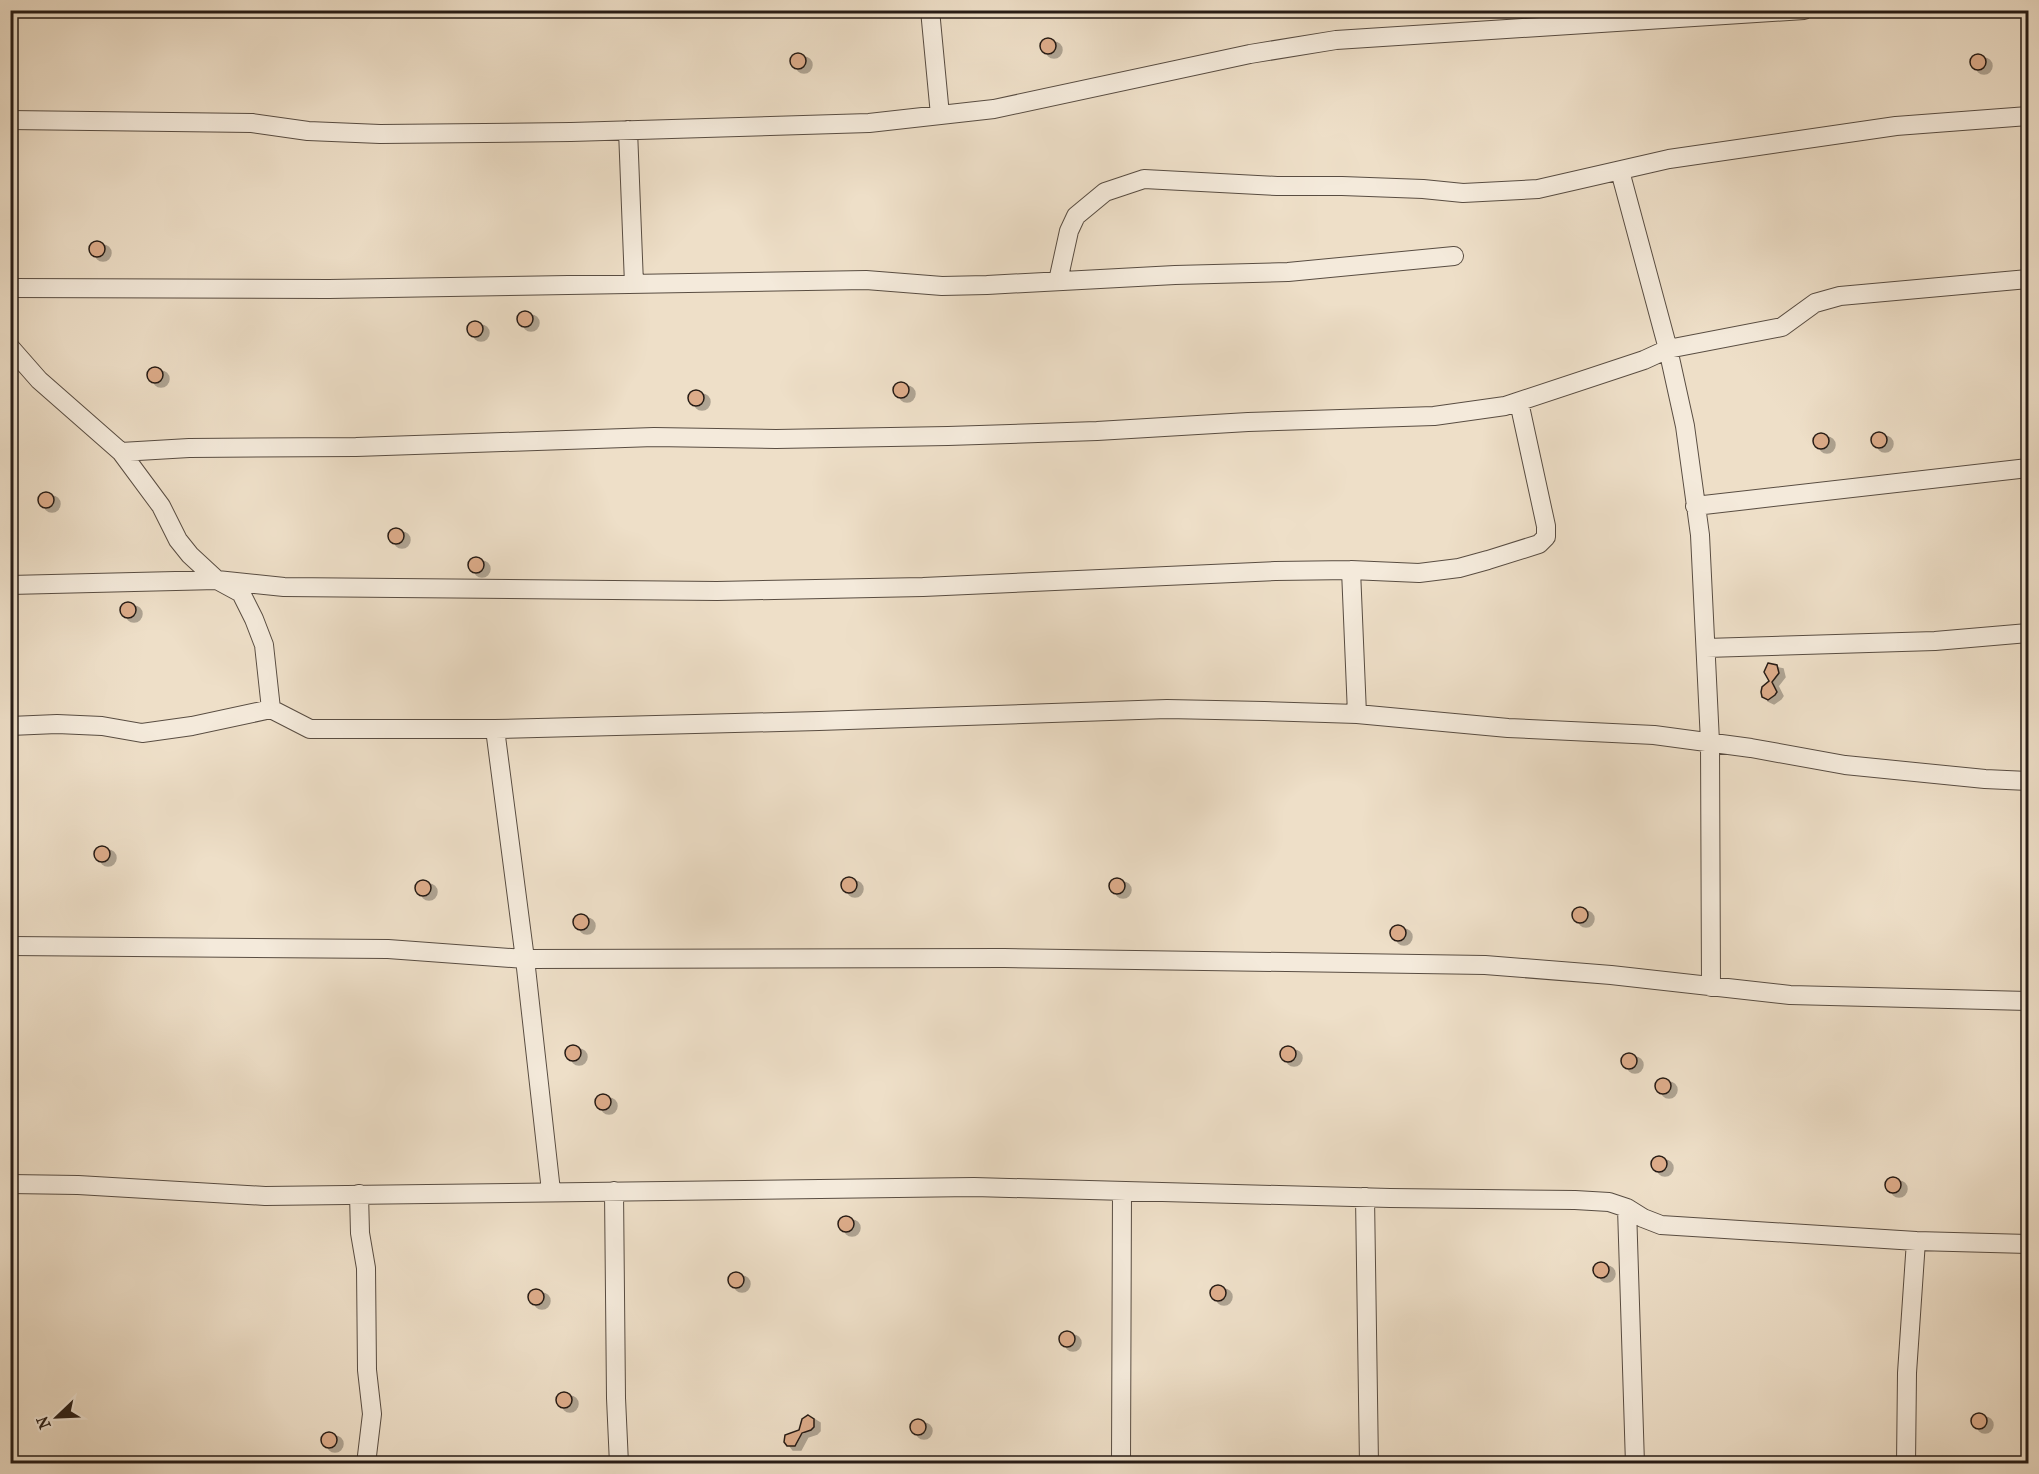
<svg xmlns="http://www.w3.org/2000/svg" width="2039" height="1474" font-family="'IM FELL French Canon',serif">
<defs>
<filter id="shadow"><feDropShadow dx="6" dy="4" stdDeviation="0" flood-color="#0004"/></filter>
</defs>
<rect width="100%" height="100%" fill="#eedfc8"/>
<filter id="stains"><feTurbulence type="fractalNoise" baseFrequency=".00333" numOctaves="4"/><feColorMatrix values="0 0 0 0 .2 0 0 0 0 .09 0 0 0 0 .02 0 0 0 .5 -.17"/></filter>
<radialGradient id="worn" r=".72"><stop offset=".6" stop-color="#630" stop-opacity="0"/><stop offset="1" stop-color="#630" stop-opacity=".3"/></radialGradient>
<!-- building -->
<path fill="#ddac8a" stroke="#271c16" stroke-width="1.5" filter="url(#shadow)" d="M1040 46a8 8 0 1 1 16 0a8 8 0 1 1-16 0Z
M790 61a8 8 0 1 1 16 0a8 8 0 1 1-16 0Z
M1970 62a8 8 0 1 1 16 0a8 8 0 1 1-16 0Z
M89 249a8 8 0 1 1 16 0a8 8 0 1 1-16 0Z
M517 319a8 8 0 1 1 16 0a8 8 0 1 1-16 0Z
M467 329a8 8 0 1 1 16 0a8 8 0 1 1-16 0Z
M147 375a8 8 0 1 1 16 0a8 8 0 1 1-16 0Z
M893 390a8 8 0 1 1 16 0a8 8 0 1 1-16 0Z
M688 398a8 8 0 1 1 16 0a8 8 0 1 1-16 0Z
M1871 440a8 8 0 1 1 16 0a8 8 0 1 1-16 0Z
M1813 441a8 8 0 1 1 16 0a8 8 0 1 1-16 0Z
M38 500a8 8 0 1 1 16 0a8 8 0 1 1-16 0Z
M388 536a8 8 0 1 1 16 0a8 8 0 1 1-16 0Z
M468 565a8 8 0 1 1 16 0a8 8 0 1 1-16 0Z
M120 610a8 8 0 1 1 16 0a8 8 0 1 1-16 0Z
M1768 663 1777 665 1779 673 1772 682 1777 692 1775 695 1768 700 1762 697 1761 692 1762 687 1769 681 1764 672Z
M94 854a8 8 0 1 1 16 0a8 8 0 1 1-16 0Z
M841 885a8 8 0 1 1 16 0a8 8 0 1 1-16 0Z
M1109 886a8 8 0 1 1 16 0a8 8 0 1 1-16 0Z
M415 888a8 8 0 1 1 16 0a8 8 0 1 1-16 0Z
M1572 915a8 8 0 1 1 16 0a8 8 0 1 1-16 0Z
M573 922a8 8 0 1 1 16 0a8 8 0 1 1-16 0Z
M1390 933a8 8 0 1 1 16 0a8 8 0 1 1-16 0Z
M565 1053a8 8 0 1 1 16 0a8 8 0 1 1-16 0Z
M1280 1054a8 8 0 1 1 16 0a8 8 0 1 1-16 0Z
M1621 1061a8 8 0 1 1 16 0a8 8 0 1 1-16 0Z
M1655 1086a8 8 0 1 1 16 0a8 8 0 1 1-16 0Z
M595 1102a8 8 0 1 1 16 0a8 8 0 1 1-16 0Z
M1651 1164a8 8 0 1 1 16 0a8 8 0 1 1-16 0Z
M1885 1185a8 8 0 1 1 16 0a8 8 0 1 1-16 0Z
M838 1224a8 8 0 1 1 16 0a8 8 0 1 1-16 0Z
M1593 1270a8 8 0 1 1 16 0a8 8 0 1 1-16 0Z
M728 1280a8 8 0 1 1 16 0a8 8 0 1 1-16 0Z
M1210 1293a8 8 0 1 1 16 0a8 8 0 1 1-16 0Z
M528 1297a8 8 0 1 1 16 0a8 8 0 1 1-16 0Z
M1059 1339a8 8 0 1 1 16 0a8 8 0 1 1-16 0Z
M556 1400a8 8 0 1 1 16 0a8 8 0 1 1-16 0Z
M1971 1421a8 8 0 1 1 16 0a8 8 0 1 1-16 0Z
M808 1415 814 1419V1427L811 1430 802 1433 795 1446H787L784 1442 785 1435 799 1430 802 1419Z
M910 1427a8 8 0 1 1 16 0a8 8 0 1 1-16 0Z
M321 1440a8 8 0 1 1 16 0a8 8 0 1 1-16 0Z"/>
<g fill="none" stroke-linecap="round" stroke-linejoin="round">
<!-- minor casing -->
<g stroke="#594d42" stroke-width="20">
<path id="minor" d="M930 10 940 115
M10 120 252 123 308 131 380 134 571 132 869 123 994 109 1250 54 1336 40 1804 10
M628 130 634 284
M1620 171 1668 349 1685 426 1700 535 1710 742 1711 987
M1058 281 1069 231 1076 216 1105 192 1144 179 1277 186H1342L1423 189 1463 193 1538 189 1669 159 1896 126 2028 116
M10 288 329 289 866 280 942 286 987 285 1175 275 1288 272 1454 256
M10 347 39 380 121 452 161 506 178 540 190 555 217 580 241 593 254 619 264 645 271 709
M121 452 189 448 356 447 654 437 776 439 948 436 1097 431 1248 422 1434 416 1505 406 1644 360 1668 349 1782 327 1815 303 1840 296 2028 279
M1695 506 2028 468
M1351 570 1357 714
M10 585 217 580 284 587 717 591 923 587 1275 571 1351 570 1419 573 1459 568 1488 560 1539 544 1546 537V526L1519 402
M1706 648 1935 641 2028 633
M10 726 57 724 102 726 142 733 192 726 271 709 310 729H495L819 721 1167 709 1264 711 1357 714 1508 728 1654 735 1751 748 1845 765 1985 779 2028 781
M495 729 525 959 551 1191
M10 946 388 949 525 959 1004 958 1485 965 1611 975 1790 995 2028 1001
M10 1184 78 1185 265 1196 974 1187 1390 1198 1575 1200 1609 1202 1627 1208 1643 1218 1661 1225 1916 1241 2028 1244
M614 1191 616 1398 619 1464
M359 1194 360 1233 366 1268 367 1370 372 1414 366 1464
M1365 1197 1369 1464
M1627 1208 1635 1464
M1121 1464 1122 1191
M1906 1464 1907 1373 1916 1241"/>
</g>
<!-- minor -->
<use href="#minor" stroke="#f4eadb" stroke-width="18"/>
</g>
<!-- margin -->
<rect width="2039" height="1474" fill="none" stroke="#eedfc8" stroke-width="36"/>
<rect x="12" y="12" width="2015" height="1450" fill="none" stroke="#271c16" stroke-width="3"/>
<rect x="18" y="18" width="2003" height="1438" fill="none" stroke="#271c16" stroke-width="1.5"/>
<!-- north arrow -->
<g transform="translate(57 1417) rotate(247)" stroke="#f4eadb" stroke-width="4.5" paint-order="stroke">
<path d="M0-4.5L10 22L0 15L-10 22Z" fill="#271c16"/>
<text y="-9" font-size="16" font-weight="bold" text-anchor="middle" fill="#271c16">N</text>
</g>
<rect width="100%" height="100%" filter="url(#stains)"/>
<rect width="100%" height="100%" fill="url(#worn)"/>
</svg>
